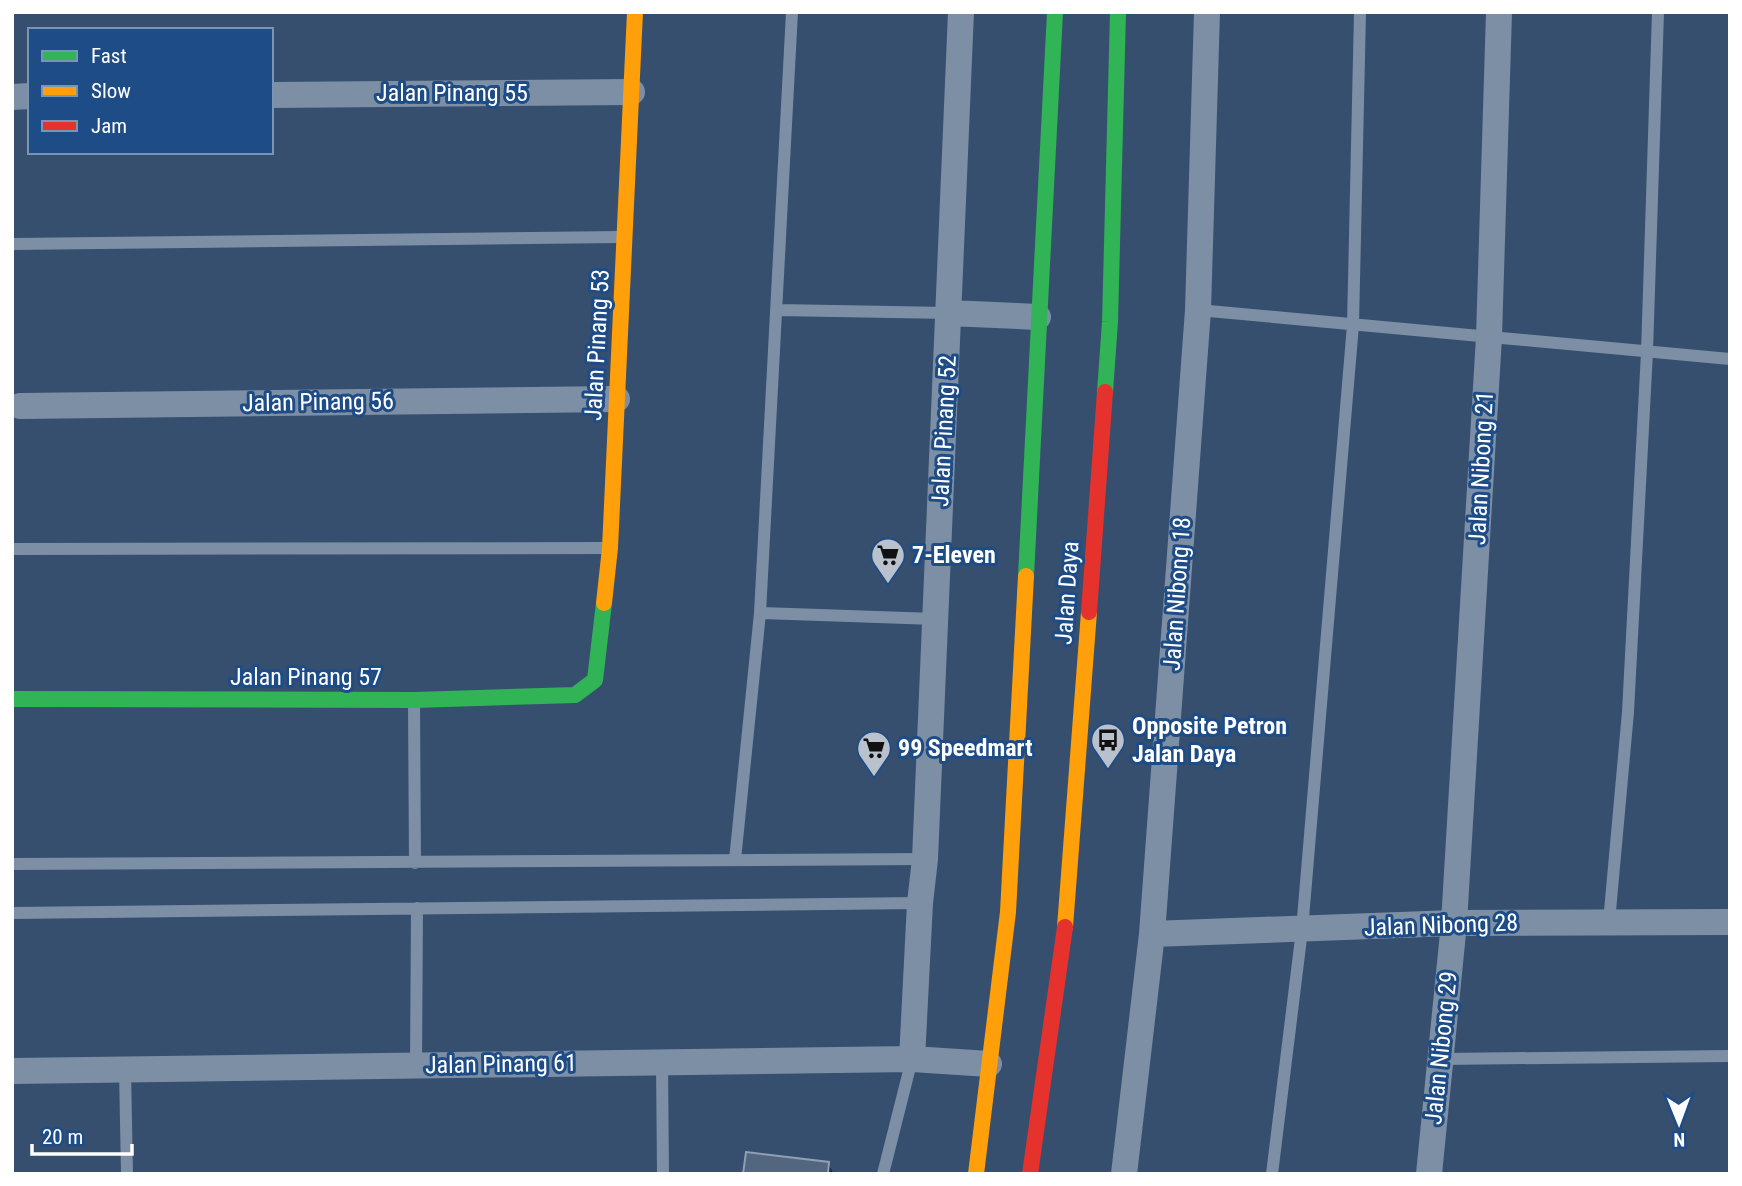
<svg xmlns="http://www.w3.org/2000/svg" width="1742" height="1186" font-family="'Roboto Condensed',sans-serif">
<rect width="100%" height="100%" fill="#364f6e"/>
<!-- shadow -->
<path fill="#0007" d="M828 1164 834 1174H745Z"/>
<!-- building -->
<path fill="#52667f" stroke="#909fb2" stroke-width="2" d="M746 1152 829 1162 828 1174H743Z"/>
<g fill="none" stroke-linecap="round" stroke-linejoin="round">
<!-- lane -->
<path stroke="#7d8fa4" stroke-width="12" d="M12 244 621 237
M777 310 949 313
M1198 310 1730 359
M12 549 606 548
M760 613 935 619
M414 704 415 863
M735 860 760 613 792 12
M12 864 925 859
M12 913 920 903
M1609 922 1628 712 1647 352 1658 12
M1440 1059 1730 1056
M662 1062 663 1174
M416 1066 417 908
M125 1070 127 1174
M883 1174 912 1059
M1272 1174 1302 930 1353 325 1360 12"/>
<!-- street -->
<path stroke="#7d8fa4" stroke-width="26" d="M271 95 632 92
M12 97 30 96
M949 313 1038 317
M20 406 617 399
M1152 934 1454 923 1730 922
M912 1059 920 903 925 859 961 12
M12 1071 912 1059 989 1064
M1124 1174 1152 934 1198 310 1207 12
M1429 1174 1454 923 1489 337 1499 12"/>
<!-- fast -->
<path stroke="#30b455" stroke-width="16" d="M1105 392 1110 322 1118 12
M1026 576 1055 12
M12 699 414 700 575 695 595 680 604 603"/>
<!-- slow -->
<path stroke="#ff9f0a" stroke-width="16" d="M604 603 610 548 635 12
M1065 927 1089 612
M976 1174 1008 912 1026 576"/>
<!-- jam -->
<path stroke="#e5322d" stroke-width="16" d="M1089 612 1105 392
M1030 1174 1065 927"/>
</g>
<!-- icons -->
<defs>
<g id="supermarket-pin" transform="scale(1.75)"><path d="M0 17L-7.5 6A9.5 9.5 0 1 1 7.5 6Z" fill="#b9c1cc" stroke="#1e4c86"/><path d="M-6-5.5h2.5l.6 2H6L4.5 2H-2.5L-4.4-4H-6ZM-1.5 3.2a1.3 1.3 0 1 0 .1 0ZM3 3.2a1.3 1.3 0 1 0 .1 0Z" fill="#111"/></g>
<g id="bus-pin" transform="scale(1.75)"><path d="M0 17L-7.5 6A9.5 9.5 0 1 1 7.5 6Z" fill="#b9c1cc" stroke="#1e4c86"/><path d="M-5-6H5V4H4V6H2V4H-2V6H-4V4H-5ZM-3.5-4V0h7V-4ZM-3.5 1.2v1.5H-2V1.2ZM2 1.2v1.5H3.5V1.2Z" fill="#111"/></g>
</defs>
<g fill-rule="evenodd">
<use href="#supermarket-pin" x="888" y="555"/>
<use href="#bus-pin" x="1108" y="740"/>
<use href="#supermarket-pin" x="874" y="748"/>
</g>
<g text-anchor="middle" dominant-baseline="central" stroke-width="6" stroke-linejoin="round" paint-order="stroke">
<!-- street labels -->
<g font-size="24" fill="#fff" stroke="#1e4c86">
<text x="452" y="93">Jalan Pinang 55</text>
<text transform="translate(597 345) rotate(-87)">Jalan Pinang 53</text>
<text transform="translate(318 402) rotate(-1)">Jalan Pinang 56</text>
<text transform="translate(944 431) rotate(-87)">Jalan Pinang 52</text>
<text transform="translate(1481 468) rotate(-87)">Jalan Nibong 21</text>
<text transform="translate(1067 593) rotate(-86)">Jalan Daya</text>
<text transform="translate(1177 594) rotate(-86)">Jalan Nibong 18</text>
<text x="306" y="677">Jalan Pinang 57</text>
<text transform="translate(1441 925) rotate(-2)">Jalan Nibong 28</text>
<text transform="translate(1441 1048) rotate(-84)">Jalan Nibong 29</text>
<text transform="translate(501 1064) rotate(-1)">Jalan Pinang 61</text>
</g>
<!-- poi labels -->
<g font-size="24" font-weight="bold" fill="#fff" stroke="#1e4c86" text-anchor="start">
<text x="912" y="555">7-Eleven</text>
<text x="1132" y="726">Opposite Petron<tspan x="1132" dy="28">Jalan Daya</tspan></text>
<text x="898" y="748">99 Speedmart</text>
</g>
</g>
<!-- border -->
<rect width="1742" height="1186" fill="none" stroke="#ffffff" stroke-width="28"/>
<!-- legend -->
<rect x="28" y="28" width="245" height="126" fill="#1e4c86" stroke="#7894b6" stroke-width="2"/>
<rect x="42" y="51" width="35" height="10" fill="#30b455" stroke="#7894b6" stroke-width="2"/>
<text x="91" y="63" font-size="21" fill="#ffffff">Fast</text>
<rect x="42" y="86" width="35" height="10" fill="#ff9f0a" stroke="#7894b6" stroke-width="2"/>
<text x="91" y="98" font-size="21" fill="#ffffff">Slow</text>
<rect x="42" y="121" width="35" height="10" fill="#e5322d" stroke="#7894b6" stroke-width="2"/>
<text x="91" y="133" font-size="21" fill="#ffffff">Jam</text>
<!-- north arrow -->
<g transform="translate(1679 1123) rotate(179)" stroke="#1e4c86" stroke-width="5" paint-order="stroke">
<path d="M0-5L12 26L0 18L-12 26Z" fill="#ffffff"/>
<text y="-10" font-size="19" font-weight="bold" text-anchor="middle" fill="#ffffff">N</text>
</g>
<!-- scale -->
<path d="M32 1144v10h100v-10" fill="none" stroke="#ffffff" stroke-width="3.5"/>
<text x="42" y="1144" font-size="21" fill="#ffffff" stroke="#1e4c86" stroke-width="5" paint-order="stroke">20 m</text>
</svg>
